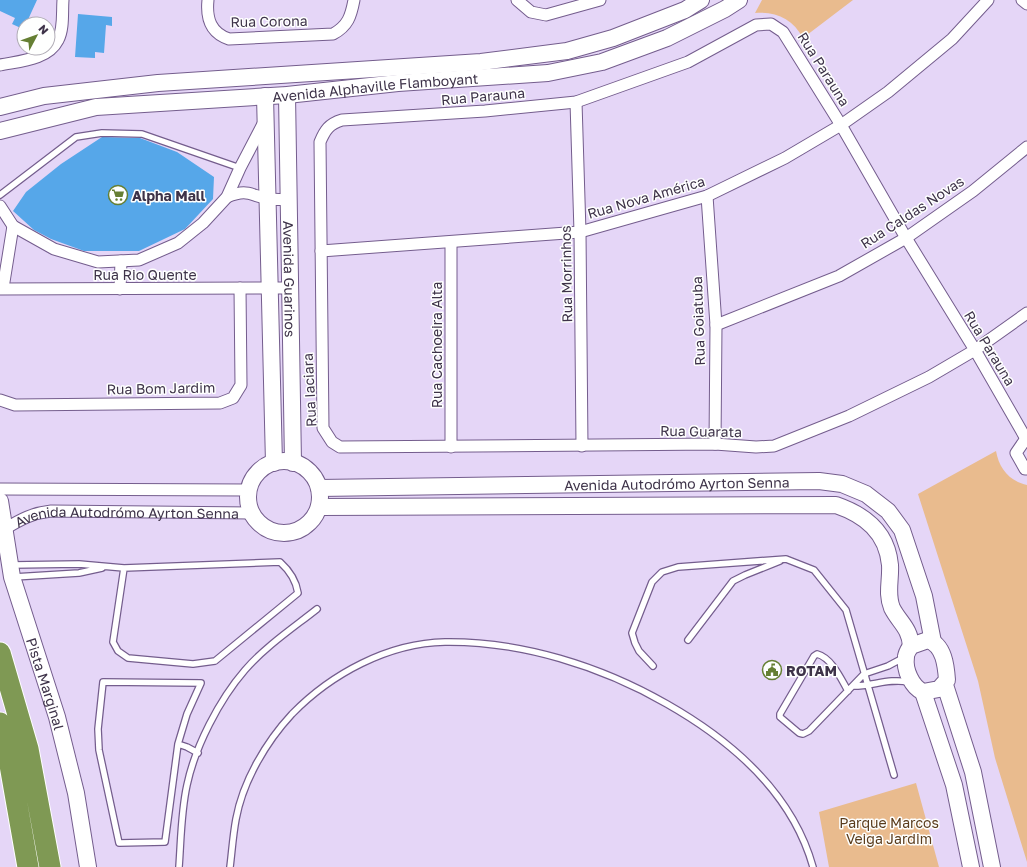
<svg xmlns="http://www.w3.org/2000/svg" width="1027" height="867" font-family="'Golos Text',sans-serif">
<rect width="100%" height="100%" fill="#e5d6f7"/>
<!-- green -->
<path fill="#e9bb8e" d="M762 0H853L803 38C793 19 776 11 755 13Z
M996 451C999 468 1009 481 1027 485V862L995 758 978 681 918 494Z
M916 783 939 867H829L819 812Z"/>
<!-- building -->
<path fill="#56a7e9" d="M0 0H37L26 24H24L23 29 12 24 15 18 0 11Z
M78 14 112 17V26L106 25 104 53 95 52V58L75 57Z
M102 137 140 138 177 152 214 177 213 199 185 229 139 251H84L51 239 34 230 13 211 26 192 61 164Z"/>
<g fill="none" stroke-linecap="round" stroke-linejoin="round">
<!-- lane casing -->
<g stroke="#745d8d" stroke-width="8">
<path id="lane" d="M0 195 76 137 102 133 142 134 240 168
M12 565 79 564 124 568 280 562C290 571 296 580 298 593L215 661 193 664 128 658 118 651 113 642 124 568
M14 577 79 573 102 568
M688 640 733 581 745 575 780 561
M653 666 639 651 635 643 632 633 652 582 662 572 678 567 786 559 814 570 846 610 894 775
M103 682 201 683 187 714 178 744 165 842 119 843 99 750 98 729Z
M854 686C872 686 890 678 908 682
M848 691C841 679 832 658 817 654L814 656 780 714V717L799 733 803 734 809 731 864 674 888 666 903 658
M178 744 187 747 198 753
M179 867C181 840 181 812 187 785 195 747 219 700 245 670 266 646 293 628 317 609
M230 867C232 851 233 835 236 819 243 781 266 742 292 714 331 674 388 643 445 642 521 641 601 666 667 704 732 741 792 792 813 867"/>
</g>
<!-- street casing -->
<g stroke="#745d8d" stroke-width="13">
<g id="street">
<path d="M208 0C206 19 211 33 229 39L333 34C348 26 351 16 354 0"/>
<path d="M517 0 531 12 546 15 600 0"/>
<path d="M1022 0 1027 4"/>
<path d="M0 65C19 61 48 60 58 40 64 29 62 12 63 0"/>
<path d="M576 102 580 232 582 446"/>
<path d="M707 196 716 325 715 444"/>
<path d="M227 197C249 188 250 196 270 199 276 200 283 199 289 200"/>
<path d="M0 206 13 226 54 249 98 262 139 260 178 243 203 223 227 197 240 168 264 122"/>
<path d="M321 251 580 232 707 196 785 158 841 125 888 92 952 39 988 0"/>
<path d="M3 288 13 226"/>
<path d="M0 289 290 288"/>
<path d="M120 289 121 261"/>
<path d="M716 325 839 276 906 238 973 191 1027 147"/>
<path d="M0 400 15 405 220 403 233 398 241 385 240 288"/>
<path d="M1025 437 975 350 906 238 841 125 783 32 771 24 756 25 688 62 576 102 485 111 342 120C329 124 325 130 320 142L323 428 332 442 340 447 715 444 756 447 774 446 849 416 929 377 975 350 1027 313"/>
<path d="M1027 437 1016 453 1025 469H1027"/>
<path d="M451 447V242"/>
<path d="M0 489 249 490"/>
<path id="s1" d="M5 529C21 519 33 513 51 511L252 513"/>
</g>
</g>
<!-- secondary casing -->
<g stroke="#745d8d" stroke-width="18">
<g id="secondary">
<path id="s2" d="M287 95 293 463"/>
<path d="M265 96 274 463"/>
<path d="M0 107 44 96 158 83 481 62 567 51 613 38 685 10 701 0"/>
<path id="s3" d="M0 131 96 107 287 95 398 83 548 73 602 62 667 38 725 9 739 0"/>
<circle cx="284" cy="497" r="36"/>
<path id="s4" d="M319 488 819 481 842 484 866 494 888 511 902 530 924 596 933 642"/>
<path id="s5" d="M0 501 12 577 57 717 76 793 88 867"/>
<path d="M319 507 836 505C865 515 887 532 890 565 891 580 886 594 892 608 899 622 910 628 911 646"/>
<path d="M928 640C944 645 946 666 947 680L939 689 923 692C912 687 904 670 906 657 906 653 909 649 911 646Z"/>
<path d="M945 685 973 772 992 867"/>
<path d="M923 692 954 785 971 867"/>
</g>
</g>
<!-- highway casing -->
<g stroke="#fff" stroke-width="23">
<path id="highway" d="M0 653 28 749 50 867
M0 723 7 748 28 867"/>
</g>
<!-- lane -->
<use href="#lane" stroke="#fff" stroke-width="5.5"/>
<!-- street -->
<use href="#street" stroke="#fff" stroke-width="11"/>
<!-- secondary -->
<use href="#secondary" stroke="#fff" stroke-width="16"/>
<!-- highway -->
<use href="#highway" stroke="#7f9954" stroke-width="21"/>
</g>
<!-- icons -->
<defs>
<g id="supermarket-ring" transform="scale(1)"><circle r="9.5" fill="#fefffe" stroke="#657f33" stroke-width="1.5"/><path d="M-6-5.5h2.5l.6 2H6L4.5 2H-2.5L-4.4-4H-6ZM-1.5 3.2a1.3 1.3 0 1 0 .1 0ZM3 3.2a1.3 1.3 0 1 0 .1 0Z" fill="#657f33"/></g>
<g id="civic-ring" transform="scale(1)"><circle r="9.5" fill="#fefffe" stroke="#657f33" stroke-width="1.5"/><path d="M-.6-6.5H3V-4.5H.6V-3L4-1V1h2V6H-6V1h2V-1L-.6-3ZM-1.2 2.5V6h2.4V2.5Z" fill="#657f33"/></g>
</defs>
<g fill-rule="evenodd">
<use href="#supermarket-ring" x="118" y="195"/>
<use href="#civic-ring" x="772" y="670"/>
</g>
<g text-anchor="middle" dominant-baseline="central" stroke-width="3" stroke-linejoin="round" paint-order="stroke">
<!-- street labels -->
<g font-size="14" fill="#3e3349" stroke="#fefffe">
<text transform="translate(269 21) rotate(-1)">Rua Corona</text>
<text transform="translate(824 69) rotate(58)">Rua Parauna</text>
<text stroke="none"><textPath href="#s3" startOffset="379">Avenida Alphaville Flamboyant</textPath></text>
<text transform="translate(483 96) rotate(-5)">Rua Parauna</text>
<text transform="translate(646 197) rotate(-16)">Rua Nova América</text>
<text transform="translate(912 212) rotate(-33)">Rua Caldas Novas</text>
<text x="145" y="274">Rua Rio Quente</text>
<text transform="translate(566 274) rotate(-91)">Rua Morrinhos</text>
<text stroke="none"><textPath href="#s2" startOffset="184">Avenida Guarinos</textPath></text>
<text transform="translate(698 321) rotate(-92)">Rua Goiatuba</text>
<text transform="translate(436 345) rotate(-90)">Rua Cachoeira Alta</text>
<text transform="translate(990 348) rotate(59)">Rua Parauna</text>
<text transform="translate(161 388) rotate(-1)">Rua Bom Jardim</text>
<text transform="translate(309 390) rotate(-93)">Rua Iaciara</text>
<text transform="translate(701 431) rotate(1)">Rua Guarata</text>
<text stroke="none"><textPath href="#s4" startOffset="358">Avenida Autodrómo Ayrton Senna</textPath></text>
<text stroke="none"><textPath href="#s1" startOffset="125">Avenida Autodrómo Ayrton Senna</textPath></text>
<text stroke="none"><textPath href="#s5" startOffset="189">Pista Marginal</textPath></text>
</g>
<!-- poi labels -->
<g font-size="14" font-weight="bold" fill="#3e3349" stroke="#fefffe" text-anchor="start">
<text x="132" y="195">Alpha Mall</text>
<text x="786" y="670">ROTAM</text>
</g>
<!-- park labels -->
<g font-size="14" fill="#5a3c1c" stroke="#fefffe">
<text x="889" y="822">Parque Marcos<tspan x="889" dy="16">Veiga Jardim</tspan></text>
</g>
</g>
<!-- north arrow -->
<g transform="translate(36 36) rotate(49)"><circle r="19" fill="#fefffe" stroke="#b1adb6"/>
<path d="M0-3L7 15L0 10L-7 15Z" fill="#657f33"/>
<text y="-6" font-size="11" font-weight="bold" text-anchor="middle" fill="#3e3349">N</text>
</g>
</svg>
